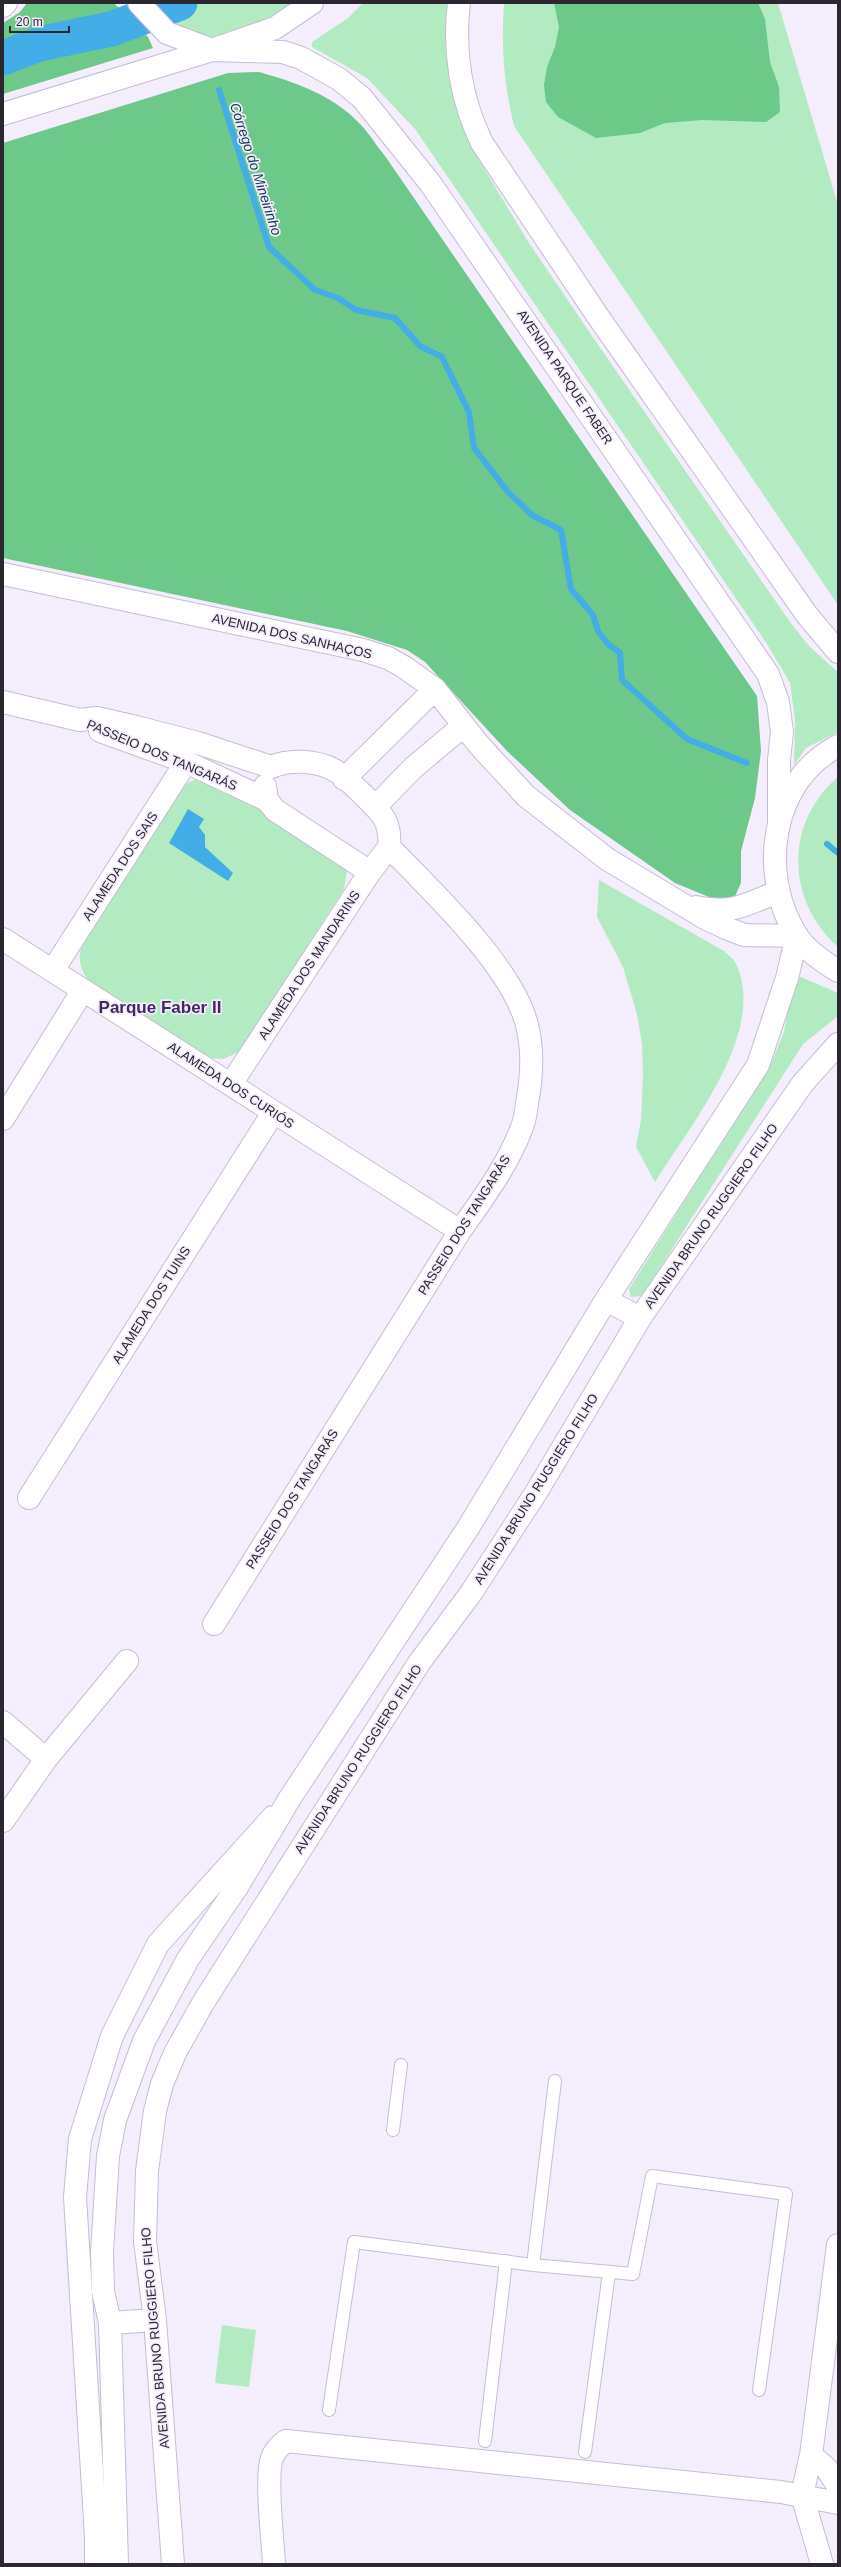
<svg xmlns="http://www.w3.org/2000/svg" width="841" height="2567" font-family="Helvetica,sans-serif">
<rect width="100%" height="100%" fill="#f3edfc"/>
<!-- green -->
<path fill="#b2ebc1" d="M139 3H312L212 50Z
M363 3H449L448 66 461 123 476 155 527 240 592 336 790 622 809 646 838 672V732L806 748 794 765 795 719 790 683 767 644 415 129 367 78 312 47V42L348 18Z
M504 3H778L838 205V605L514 126C504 83 501 48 504 3Z
M838 777V947C786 901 784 823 838 777Z
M198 778H208L345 862 347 871 344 889 239 1052 223 1059 205 1058 88 980C79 967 78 958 82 943L182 786Z
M599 880 724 951C728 955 734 959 736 964 768 1032 689 1127 655 1182L636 1147 641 1120 643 1075 642 1044 637 1014 623 967 597 917Z
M794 974 838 993V1016L803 1044 642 1296 631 1297 629 1289 771 1064 784 1032Z
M222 2325 256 2330 249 2387 215 2383Z"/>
<!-- forest -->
<path fill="#6cc98a" d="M27 3H114L148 37 153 48 3 94V23L20 12Z
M554 3H758L765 19 770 62 779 87 780 112 766 122 703 120 665 123 640 133 596 138 558 117 546 102 544 85 547 67 555 47 559 27Z
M259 72C295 82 333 95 360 124 369 133 376 145 385 156L757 696 761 751 755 798 741 851V883L735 896 728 899 709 897 675 883 570 810 507 751 425 662 407 650 347 631 3 558V143L228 73Z"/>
<!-- water -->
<path fill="#42ade6" d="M188 809 204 819 199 827 205 835V847L233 873 228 881 169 843Z"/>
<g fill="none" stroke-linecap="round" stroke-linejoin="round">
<!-- stream -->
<path stroke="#42ade6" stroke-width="6" d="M219 90 269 247 315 290 338 298 356 310 395 318 420 346 442 357 469 412 474 448 508 492 532 515 561 530 571 589 593 615 598 631 608 644 620 653 622 680 687 739 747 763
M827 844 838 853"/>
<!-- river -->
<path stroke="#42ade6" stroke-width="35" d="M3 58 39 44 111 29 180 3"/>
<!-- lane casing -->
<g stroke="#c6bcd4" stroke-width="14">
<path id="lane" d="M393 2130 401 2065
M533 2265 555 2081
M329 2410 354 2242 533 2265 633 2274 652 2176 786 2194 759 2390
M485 2441 506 2261
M585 2452 609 2273"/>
</g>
<!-- street casing -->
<g stroke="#c6bcd4" stroke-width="24">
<path id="street" d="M3 574 363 650 388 658 404 667 435 689 479 745 526 796 607 859 705 918 726 928 744 935 797 936
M3 702 80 720 97 718 136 727 198 743 271 767C289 759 316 760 334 770 343 774 381 811 385 820 389 828 390 837 389 847
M100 731 186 762 267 800
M344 779 435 689
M265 786 267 800 275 810 370 872
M375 807 413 768 463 726
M696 907C735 914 743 905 778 892
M3 939 460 1231
M53 970 186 762
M231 1084 370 872 389 847
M3 1119 83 990
M29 1498 273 1113
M214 1624 460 1231C483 1198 508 1165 522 1127 526 1118 526 1107 528 1097 532 1074 533 1049 527 1025 512 966 431 890 389 847
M3 1722 46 1759
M3 1821 46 1759 127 1661
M811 2455 827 2469 838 2486
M96 2564V2537L75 2197 80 2139 112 2036 158 1944 273 1817
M274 2564C273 2540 265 2477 272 2458 275 2450 279 2446 286 2441L781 2492 838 2503
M822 2564 802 2495 811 2455 838 2245"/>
</g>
<!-- primary casing -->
<g stroke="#c6bcd4" stroke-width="24">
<path id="primary" d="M139 3 167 33 212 50 283 52 301 58 339 79 362 98 430 183 768 674 778 702 782 732 779 760V820
M459 3C453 51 461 100 482 143L597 315 807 615 838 652
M3 6 6 3
M3 114 212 50 275 28 312 3
M838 746C770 781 758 875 797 936 805 949 825 963 838 971
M606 1300 640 1318
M110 2323 155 2320
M117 2564 110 2323 103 2291 102 2252 108 2156 115 2120 144 2041 188 1959 237 1887 290 1798 468 1528 606 1300 758 1065 787 978 797 936
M173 2564 155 2320 145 2241 147 2171 155 2111 162 2084 175 2053 203 2003 419 1663 471 1593 537 1491 640 1318 803 1083 838 1044"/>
</g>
<!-- lane -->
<use href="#lane" stroke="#fff" stroke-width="12"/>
<!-- street -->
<use href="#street" stroke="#fff" stroke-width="22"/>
<!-- primary -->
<use href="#primary" stroke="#fff" stroke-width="22"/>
</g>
<g text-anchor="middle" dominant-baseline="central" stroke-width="3.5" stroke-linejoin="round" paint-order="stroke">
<!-- street labels -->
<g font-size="13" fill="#2b2730" stroke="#f3edfc">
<text transform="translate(565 377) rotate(56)">AVENIDA PARQUE FABER</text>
<text transform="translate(292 636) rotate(13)">AVENIDA DOS SANHAÇOS</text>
<text transform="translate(162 755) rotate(23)">PASSEIO DOS TANGARÁS</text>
<text transform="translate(120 866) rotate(-57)">ALAMEDA DOS SAIS</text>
<text transform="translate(309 965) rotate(-57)">ALAMEDA DOS MANDARINS</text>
<text transform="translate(231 1085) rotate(33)">ALAMEDA DOS CURIÓS</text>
<text transform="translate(711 1216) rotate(-55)">AVENIDA BRUNO RUGGIERO FILHO</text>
<text transform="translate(464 1225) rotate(-58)">PASSEIO DOS TANGARÁS</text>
<text transform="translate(151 1305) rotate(-58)">ALAMEDA DOS TUINS</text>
<text transform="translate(536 1489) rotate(-58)">AVENIDA BRUNO RUGGIERO FILHO</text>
<text transform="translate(292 1499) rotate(-58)">PASSEIO DOS TANGARÁS</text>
<text transform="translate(358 1759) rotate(-57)">AVENIDA BRUNO RUGGIERO FILHO</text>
<text transform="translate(155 2338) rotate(-95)">AVENIDA BRUNO RUGGIERO FILHO</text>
</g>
<!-- water labels -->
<g font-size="14" font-style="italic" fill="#0d3a52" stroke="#f3edfc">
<text transform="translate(256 169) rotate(72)">Córrego do Mineirinho</text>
</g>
<!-- district labels -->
<g font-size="17" font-weight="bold" fill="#402863" stroke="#f3edfc">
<text x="160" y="1007">Parque Faber II</text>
</g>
</g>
<!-- border -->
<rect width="841" height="2567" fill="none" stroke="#2b2730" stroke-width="8"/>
<!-- scale -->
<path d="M10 26v6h59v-6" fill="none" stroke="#2b2730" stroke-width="2"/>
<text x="16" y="26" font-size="12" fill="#2b2730" stroke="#f3edfc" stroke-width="3" paint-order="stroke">20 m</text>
</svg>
